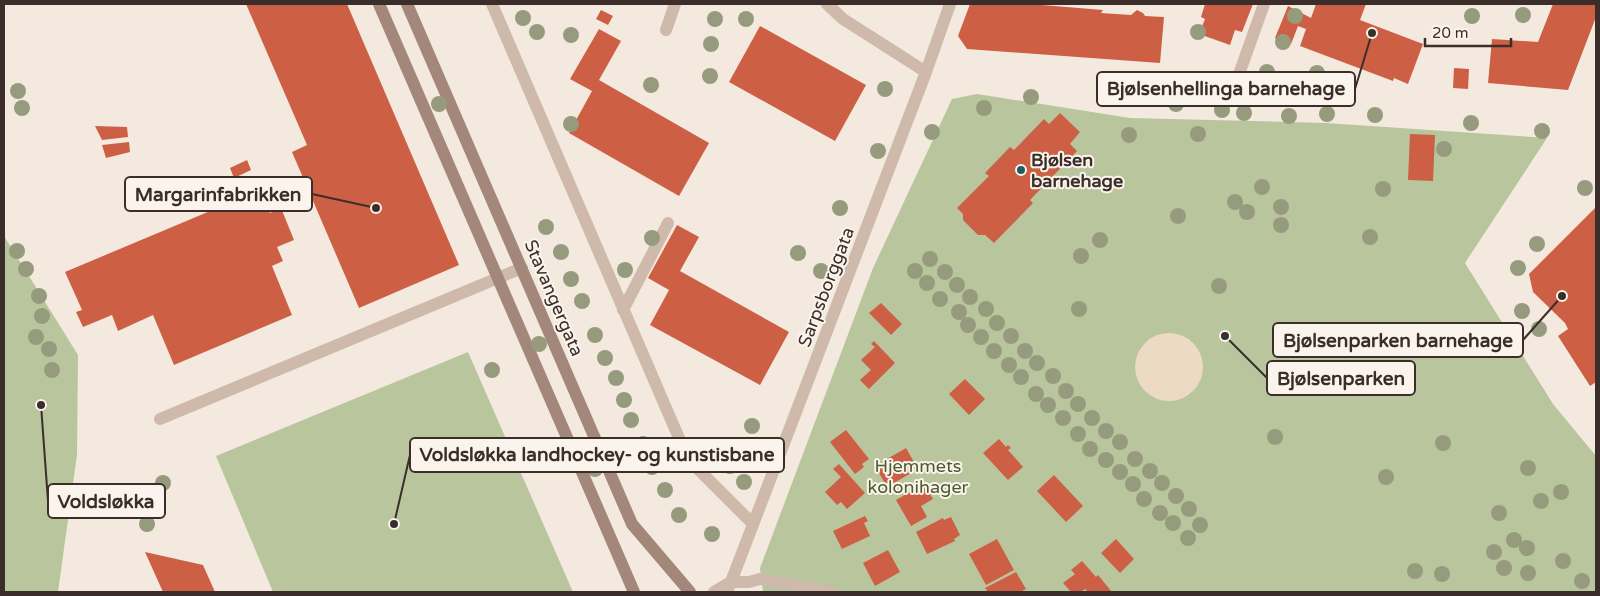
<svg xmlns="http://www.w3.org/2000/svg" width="1600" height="596" font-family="'Varela Round',sans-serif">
<rect width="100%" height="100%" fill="#f4e9df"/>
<!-- green -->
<path fill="#b9c59d" d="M977 94 1130 118 1326 123 1547 138 1465 263 1553 404 1596 456V592H763L760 568 873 268 952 99Z
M4 236 78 355 77 455 58 592H4Z
M468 352 573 592H273L216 456Z"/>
<!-- plaza -->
<path fill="#eddac5" d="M1135 367a34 34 0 1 1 68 0a34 34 0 1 1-68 0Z"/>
<!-- building -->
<path fill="#cd6044" d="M246 4H347L459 265 359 308 292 152 307 145Z
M970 4H1030L1103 10 1101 13 1131 15 1137 10 1143 13 1145 16 1164 17 1160 63 967 49 958 36Z
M1205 4H1253L1242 32 1235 30 1230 45 1199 34 1205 19 1201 17Z
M1316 4H1366L1360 20 1423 44 1408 84 1394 78 1393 81 1300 46 1306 29 1298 26 1291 44 1275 38 1288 6 1311 18Z
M1553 4H1596V17L1568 90 1488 83 1492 39 1538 42Z
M601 10 613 16 608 25 596 19Z
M760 26 866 85 835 141 729 82Z
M599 29 621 41 599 80 709 143 679 196 569 133 592 91 570 79Z
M1454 68 1469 69 1468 89 1453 88Z
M1060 113 1080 132 1070 144 1077 151 1030 200 1033 203 994 243 985 235H978L963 220V214L957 208 989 176 985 173 1010 147 1014 150 1044 119 1049 124Z
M95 126 127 127 128 137 102 140Z
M1410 134 1435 135 1433 181 1408 180Z
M129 142 130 152 106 158 102 145Z
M247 160 251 170 234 178 230 168Z
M260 190 270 213 281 208 294 240 277 247 283 261 272 266 292 315 174 365 153 315 118 331 112 315 83 327 76 312 82 310 65 272Z
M1596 207V382L1590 386 1558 336 1568 329 1565 323 1533 292 1529 274Z
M677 225 699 237 680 271 789 332 760 385 650 325 669 290 648 278Z
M881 303 902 324 891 335 869 313Z
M874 341 895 363 869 389 860 380 871 370 861 360 875 347 871 344Z
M965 379 985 399 969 415 949 394Z
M846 430 869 459 862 464 864 467 855 474 830 442Z
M999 439 1006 447 1008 445 1011 448 1008 450 1023 467 1008 480 983 453Z
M906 448 918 469 887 487 875 466Z
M839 464 865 493 847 509 841 502 837 505 825 492 841 477 833 469Z
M1054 475 1083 506 1066 522 1037 491Z
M924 484 933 499 921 506 927 517 911 526 896 500Z
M865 516 868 521 864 523 870 536 842 549 833 531Z
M951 517 960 535 954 539 955 541 927 554 916 532 943 518 944 520Z
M997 539 1014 570 986 585 969 554Z
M1116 539 1134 559 1120 573 1101 553Z
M888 550 900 572 875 586 863 563Z
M145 552 203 565 215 592H163Z
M1082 561 1096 577 1098 575 1112 592H1088L1085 589 1081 592H1071L1063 583 1075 574 1071 570Z
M1016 572 1026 589 1020 592H988L985 588Z"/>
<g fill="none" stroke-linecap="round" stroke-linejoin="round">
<!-- service -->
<path stroke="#ceb9aa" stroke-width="12" d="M492 4 688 459 753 524
M666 30 675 4
M623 310 668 223
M160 419 522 268
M731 582H749L760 579 830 592"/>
<!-- minor -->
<path stroke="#ceb9aa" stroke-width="12" d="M827 4 843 19 926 72
M1233 91 1264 4
M731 582 926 72 950 4
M714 592 731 582 727 592"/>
<!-- secondary -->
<path stroke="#a2877a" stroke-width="12" d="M379 4 634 592
M407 4 632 524 690 592"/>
</g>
<!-- trees -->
<g fill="#979b7d">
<circle cx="1523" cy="15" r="8"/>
<circle cx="1295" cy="16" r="8"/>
<circle cx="1472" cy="16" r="8"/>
<circle cx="523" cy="18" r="8"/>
<circle cx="715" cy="19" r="8"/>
<circle cx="746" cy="19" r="8"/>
<circle cx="537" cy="32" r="8"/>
<circle cx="1198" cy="32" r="8"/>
<circle cx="571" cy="35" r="8"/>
<circle cx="1283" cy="42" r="8"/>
<circle cx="711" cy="44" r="8"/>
<circle cx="1267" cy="72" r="8"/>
<circle cx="1317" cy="73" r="8"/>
<circle cx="710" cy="76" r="8"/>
<circle cx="651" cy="85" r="8"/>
<circle cx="885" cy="89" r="8"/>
<circle cx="18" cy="91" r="8"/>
<circle cx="1031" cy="97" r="8"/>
<circle cx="439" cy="104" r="8"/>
<circle cx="1176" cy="104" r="8"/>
<circle cx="22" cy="108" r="8"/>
<circle cx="984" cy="108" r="8"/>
<circle cx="1222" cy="110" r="8"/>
<circle cx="1244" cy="113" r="8"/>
<circle cx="1327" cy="114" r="8"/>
<circle cx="1375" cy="115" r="8"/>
<circle cx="1289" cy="116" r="8"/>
<circle cx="1471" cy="123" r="8"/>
<circle cx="571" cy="124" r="8"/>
<circle cx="1542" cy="131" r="8"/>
<circle cx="932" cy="132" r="8"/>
<circle cx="1198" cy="134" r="8"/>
<circle cx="1129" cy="135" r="8"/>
<circle cx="1444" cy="149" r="8"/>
<circle cx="878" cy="151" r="8"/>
<circle cx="1262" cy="187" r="8"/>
<circle cx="1585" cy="188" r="8"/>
<circle cx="1383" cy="189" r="8"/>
<circle cx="1235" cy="202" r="8"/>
<circle cx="1281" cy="207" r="8"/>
<circle cx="840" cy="208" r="8"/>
<circle cx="1247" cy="212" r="8"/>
<circle cx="1178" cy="216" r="8"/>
<circle cx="1281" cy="225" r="8"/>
<circle cx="546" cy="227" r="8"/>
<circle cx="1370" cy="237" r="8"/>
<circle cx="652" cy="238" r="8"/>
<circle cx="1100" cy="240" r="8"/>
<circle cx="1537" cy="244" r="8"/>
<circle cx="17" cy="251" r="8"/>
<circle cx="561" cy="252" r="8"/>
<circle cx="798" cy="253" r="8"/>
<circle cx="1081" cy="256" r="8"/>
<circle cx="930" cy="259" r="8"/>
<circle cx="1518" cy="268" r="8"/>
<circle cx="26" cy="269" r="8"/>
<circle cx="625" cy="270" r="8"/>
<circle cx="821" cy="271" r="8"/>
<circle cx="915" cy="271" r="8"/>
<circle cx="945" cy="272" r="8"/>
<circle cx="571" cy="279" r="8"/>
<circle cx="927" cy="283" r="8"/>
<circle cx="957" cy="285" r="8"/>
<circle cx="1219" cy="286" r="8"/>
<circle cx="39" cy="296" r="8"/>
<circle cx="970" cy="297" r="8"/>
<circle cx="940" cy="299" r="8"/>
<circle cx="582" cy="301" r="8"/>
<circle cx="986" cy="309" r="8"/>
<circle cx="1079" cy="309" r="8"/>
<circle cx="1522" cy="311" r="8"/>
<circle cx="959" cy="312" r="8"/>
<circle cx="42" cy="316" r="8"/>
<circle cx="997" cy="323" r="8"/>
<circle cx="968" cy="325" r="8"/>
<circle cx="1539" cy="329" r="8"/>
<circle cx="595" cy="335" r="8"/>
<circle cx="1011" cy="336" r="8"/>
<circle cx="36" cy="337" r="8"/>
<circle cx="981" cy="337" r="8"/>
<circle cx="539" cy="344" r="8"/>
<circle cx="49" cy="349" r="8"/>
<circle cx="994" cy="351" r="8"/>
<circle cx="1025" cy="351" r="8"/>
<circle cx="605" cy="358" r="8"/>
<circle cx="1037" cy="363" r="8"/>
<circle cx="1009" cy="365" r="8"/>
<circle cx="52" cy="370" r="8"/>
<circle cx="492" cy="370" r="8"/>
<circle cx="1053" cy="376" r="8"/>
<circle cx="1021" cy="377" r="8"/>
<circle cx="616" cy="378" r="8"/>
<circle cx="1066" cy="391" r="8"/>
<circle cx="1036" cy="394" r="8"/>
<circle cx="624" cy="400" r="8"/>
<circle cx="1078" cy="404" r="8"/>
<circle cx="1048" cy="405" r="8"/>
<circle cx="1063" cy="418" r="8"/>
<circle cx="1092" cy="418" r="8"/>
<circle cx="631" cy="420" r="8"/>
<circle cx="752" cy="426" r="8"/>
<circle cx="1106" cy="431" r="8"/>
<circle cx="1078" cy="434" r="8"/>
<circle cx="1275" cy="437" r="8"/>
<circle cx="1120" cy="442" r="8"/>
<circle cx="1443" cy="443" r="8"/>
<circle cx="643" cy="444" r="8"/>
<circle cx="1090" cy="449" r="8"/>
<circle cx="1135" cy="459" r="8"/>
<circle cx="1106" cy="460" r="8"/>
<circle cx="730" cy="466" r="8"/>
<circle cx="652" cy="467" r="8"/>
<circle cx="1528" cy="468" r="8"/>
<circle cx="595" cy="469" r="8"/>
<circle cx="1150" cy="471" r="8"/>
<circle cx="1120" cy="472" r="8"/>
<circle cx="1386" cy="477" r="8"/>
<circle cx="744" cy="482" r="8"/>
<circle cx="163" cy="483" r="8"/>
<circle cx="1162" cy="483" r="8"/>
<circle cx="1133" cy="484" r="8"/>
<circle cx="665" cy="490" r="8"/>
<circle cx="1561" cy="492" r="8"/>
<circle cx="1176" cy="496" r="8"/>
<circle cx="1144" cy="499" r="8"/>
<circle cx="1541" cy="501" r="8"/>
<circle cx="1189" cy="509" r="8"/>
<circle cx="1160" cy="513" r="8"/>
<circle cx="1499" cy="513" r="8"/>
<circle cx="679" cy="515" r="8"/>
<circle cx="1173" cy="523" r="8"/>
<circle cx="147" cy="524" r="8"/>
<circle cx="1200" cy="525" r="8"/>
<circle cx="712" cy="534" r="8"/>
<circle cx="1188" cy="538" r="8"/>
<circle cx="1514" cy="540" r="8"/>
<circle cx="1527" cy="548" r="8"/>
<circle cx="1494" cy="552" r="8"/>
<circle cx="1563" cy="561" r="8"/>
<circle cx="1504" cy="568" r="8"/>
<circle cx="1415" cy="571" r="8"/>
<circle cx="1528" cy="573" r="8"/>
<circle cx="1442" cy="574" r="8"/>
<circle cx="1582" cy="581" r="8"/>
</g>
<!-- markers -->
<circle fill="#1c5e5f" stroke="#fbf4ec" stroke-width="2" cx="1021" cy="170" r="5"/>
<g text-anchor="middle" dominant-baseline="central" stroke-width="4" stroke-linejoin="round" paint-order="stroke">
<!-- poi labels -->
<g font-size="18" font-weight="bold" fill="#3b2e2a" stroke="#fbf4ec" text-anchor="start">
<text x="1031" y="160">Bjølsen<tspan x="1031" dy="21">barnehage</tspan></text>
</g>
<!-- street labels -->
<g font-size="18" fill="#3b2e2a" stroke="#fbf4ec">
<text transform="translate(826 287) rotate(-69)">Sarpsborggata</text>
<text transform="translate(554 298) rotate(67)">Stavangergata</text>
</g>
<!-- park labels -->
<g font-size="18" fill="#4b5b2c" stroke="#fbf4ec">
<text x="918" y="466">Hjemmets<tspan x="918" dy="21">kolonihager</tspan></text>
</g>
</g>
<!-- callouts -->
<path fill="none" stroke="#3b2e2a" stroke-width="2" d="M1372 33L1355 89M376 208L312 194M1562 296L1523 340M1225 336L1267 378M394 524L410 455M41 405L48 501"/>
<g fill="#3b2e2a" stroke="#fbf4ec" stroke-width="2">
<circle cx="1372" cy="33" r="5"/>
<circle cx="376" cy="208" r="5"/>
<circle cx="1562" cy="296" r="5"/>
<circle cx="1225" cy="336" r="5"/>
<circle cx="394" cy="524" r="5"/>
<circle cx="41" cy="405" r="5"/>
</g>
<g fill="#fbf4ec" stroke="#3b2e2a" stroke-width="2">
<rect x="1097" y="72" width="258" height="34" rx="5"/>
<rect x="125" y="177" width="187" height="34" rx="5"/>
<rect x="1273" y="323" width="250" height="34" rx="5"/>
<rect x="1267" y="361" width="148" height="34" rx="5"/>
<rect x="410" y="438" width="374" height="34" rx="5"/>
<rect x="48" y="484" width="117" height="34" rx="5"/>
</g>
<g font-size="19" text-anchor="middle" font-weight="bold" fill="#3b2e2a">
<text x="1226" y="95">Bjølsenhellinga barnehage</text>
<text x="218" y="201">Margarinfabrikken</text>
<text x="1398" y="347">Bjølsenparken barnehage</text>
<text x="1341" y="385">Bjølsenparken</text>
<text x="597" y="461">Voldsløkka landhockey- og kunstisbane</text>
<text x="106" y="508">Voldsløkka</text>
</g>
<!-- border -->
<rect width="1600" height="596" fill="none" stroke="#3b2e2a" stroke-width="10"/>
<!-- scale -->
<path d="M1425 38v8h86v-8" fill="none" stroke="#3b2e2a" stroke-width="2.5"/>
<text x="1432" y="38" font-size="15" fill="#3b2e2a" stroke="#fbf4ec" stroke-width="4" paint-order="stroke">20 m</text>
</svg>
